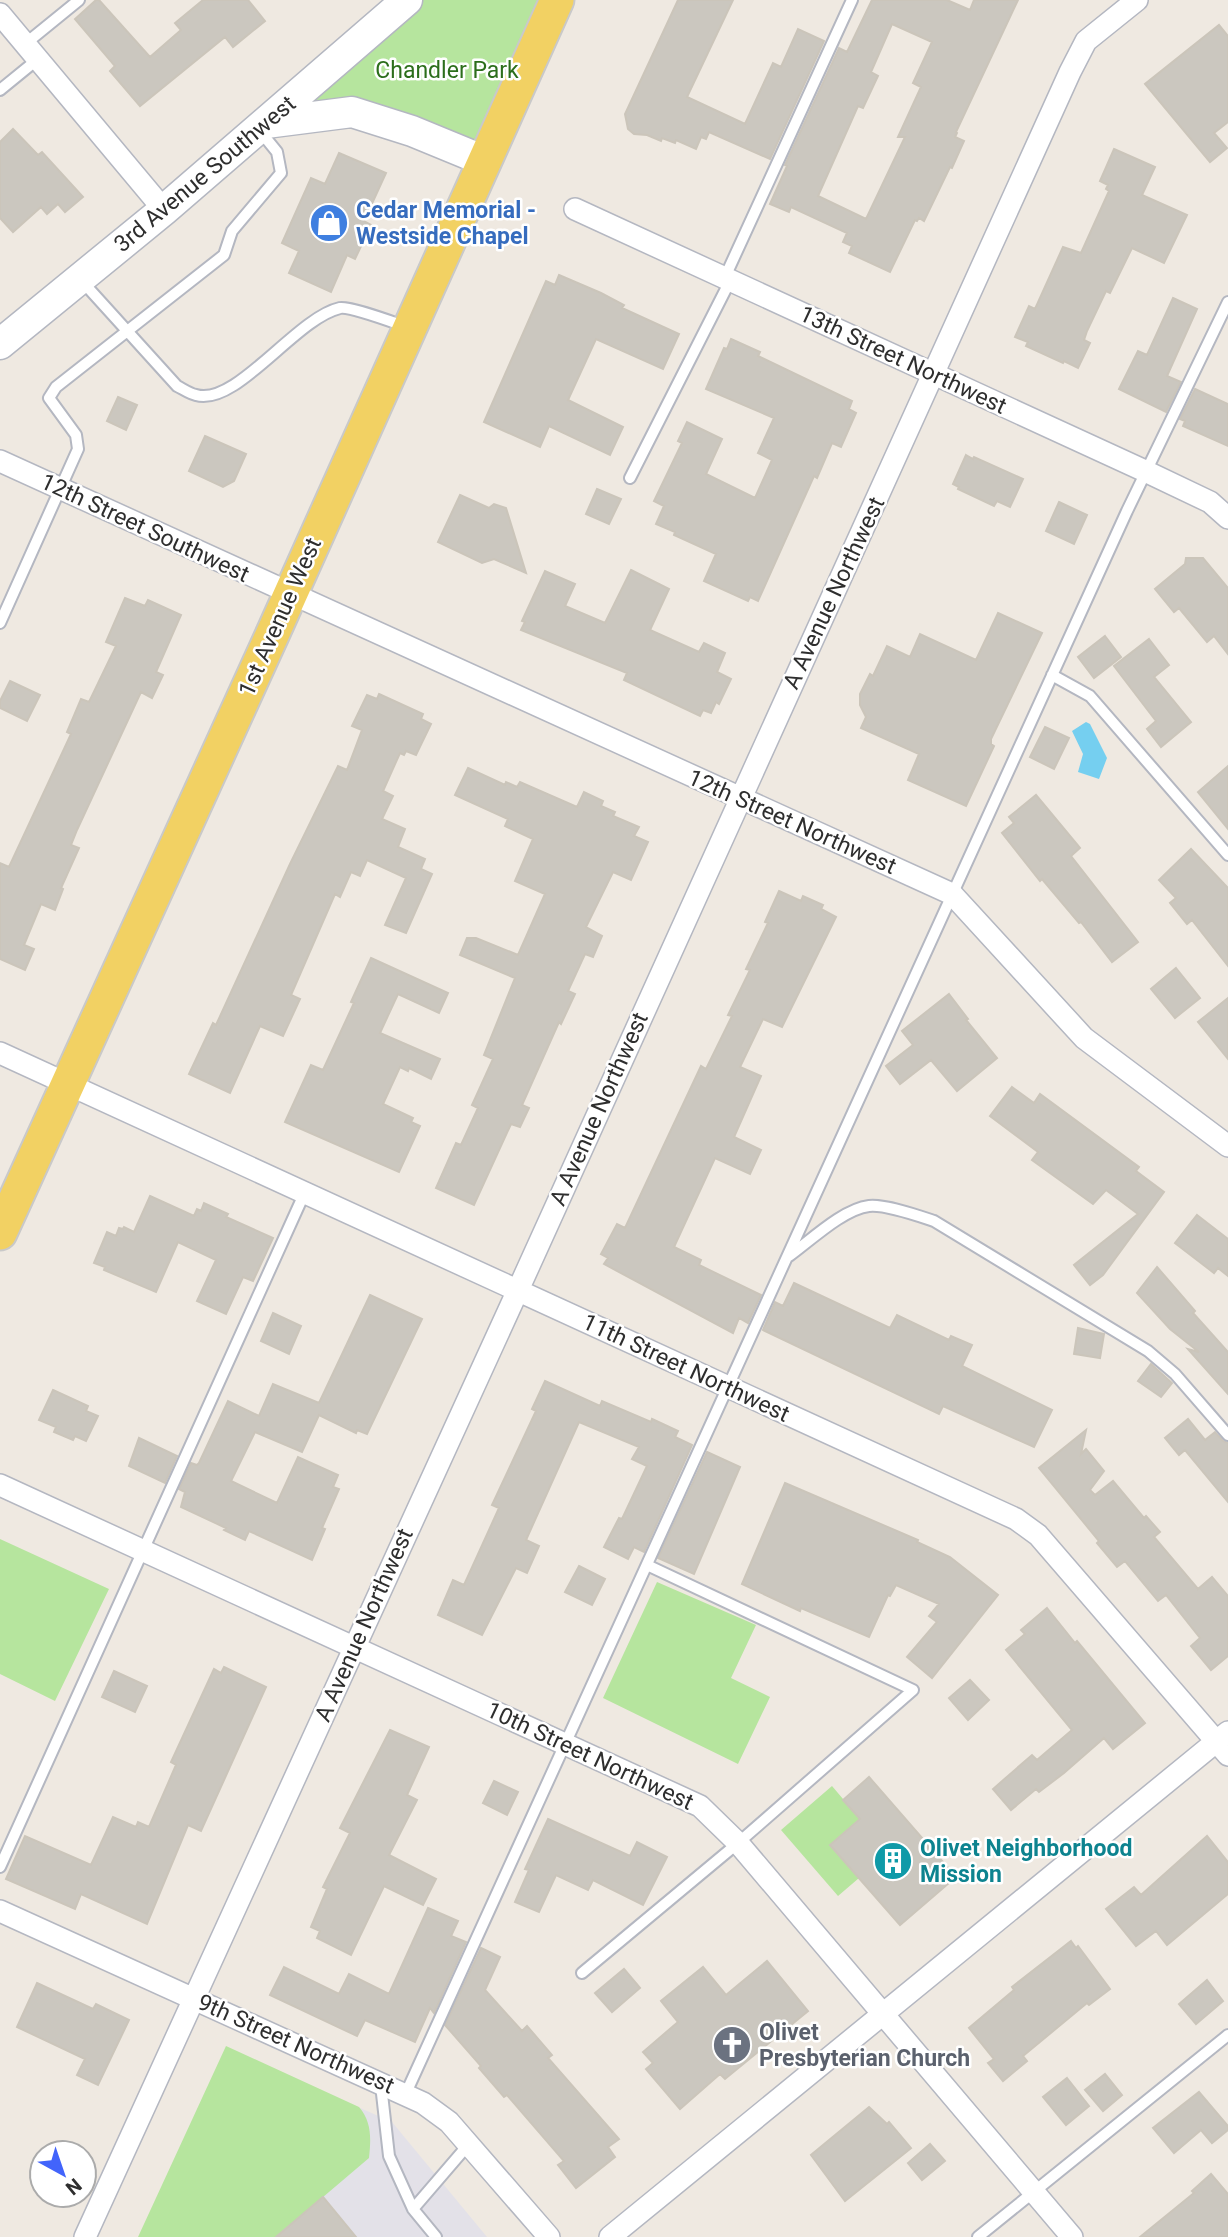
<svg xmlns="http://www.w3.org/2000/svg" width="1228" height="2237" font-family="Roboto,sans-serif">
<rect width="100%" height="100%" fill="#efe9e1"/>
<!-- industrial -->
<path fill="#e3e1e8" d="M226 2049 392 2122 487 2237H139Z"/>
<!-- green -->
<path fill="#b6e59e" d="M407 0H557L485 161 352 112 266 123Z
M0 1539 109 1589 55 1701 0 1674Z
M657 1582 756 1625 731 1678 770 1697 738 1764 603 1698Z
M832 1786 860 1819 831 1845 859 1878 838 1896 781 1830Z
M226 2046 359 2107C372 2122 371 2139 369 2158L276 2237H138Z"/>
<!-- water -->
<path fill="#75cff0" d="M1086 722 1090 724 1107 758 1099 779 1078 772 1083 754 1072 731Z"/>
<!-- building -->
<path fill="#cbc7bf" stroke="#cbc5ba" stroke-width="2" fill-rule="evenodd" d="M96 0H99L150 57 181 30 175 23 203 0H248L265 21 233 47 225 37 140 106 110 71 115 66 75 19Z
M678 0H733L687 97 745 124 773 63 781 67 798 29 824 41 770 159 709 132 706 139 701 137 696 149 676 140 675 143 662 138 661 141 647 135 634 134 628 129 625 114Z
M872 0H947L970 10 974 0H1018L956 132 957 133 955 137 964 141 952 168 950 167 924 221 919 218 917 221 915 220 890 272 849 253 852 246 843 242 847 233 791 207 789 212 770 204 787 166 785 165 839 48 847 52ZM892 24 932 42 913 83 921 87 898 137H905L866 219 818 196 858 106 863 108 878 76 871 72Z
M1219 25 1228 36V122L1214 133 1227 148 1210 162 1145 84Z
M13 129 38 155 42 152 83 197 65 212 58 204 47 214 41 207 13 232 0 218V142Z
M1114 149 1155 167 1142 195 1187 215 1164 263 1132 248 1110 293 1106 291 1087 331 1084 340 1090 343 1078 368 1064 361 1063 363 1026 346 1028 342 1015 337 1029 306 1035 309 1063 247 1081 253 1109 191 1106 189 1108 185 1100 181Z
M339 153 386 173 364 221 371 225 355 259 347 255 331 292 289 273 299 251 282 243 311 178 325 184Z
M559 275 601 293 624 305 622 308 679 334 663 369 596 339 568 400 623 427 610 455 549 426 540 447 484 422 546 281 555 285Z
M1173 298 1197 309 1167 376 1181 382 1166 412 1119 389 1138 351 1147 355Z
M731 339 760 352 758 356 852 401 849 409 856 413 841 447 832 443 817 478 814 476 758 601 750 597 748 601 704 581 716 554 674 535 675 532 656 524 664 506 654 501 682 443 678 441 687 422 722 439 706 474 755 498 772 460 758 453 774 418 706 389 724 348 727 349Z
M1195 389 1228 404V446L1183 426 1185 421 1180 419Z
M118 397 137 405 126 430 107 421Z
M205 436 246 454 234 481 223 487 189 471Z
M966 455 973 459 974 457 1023 479 1010 507 997 501 994 506 958 489 959 487 953 484Z
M597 489 621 499 609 524 586 514Z
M460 495 489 508 494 504 506 508 526 573 494 559 482 563 438 542Z
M1059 502 1087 515 1074 544 1046 531Z
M1186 558H1203L1228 588V654L1214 636 1207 642 1179 608 1174 612 1155 589 1185 564Z
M631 570 669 589 650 630 699 652 704 643 725 653 717 672 731 679 719 704 716 702 711 713 703 710 700 716 624 680 627 673 521 630 525 622 522 621 545 571 575 584 565 606 605 623Z
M125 598 145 606 148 600 181 615 156 672 163 675 152 698 141 692 77 830 71 845 79 848 61 888 63 889 55 910 41 904 24 945 34 949 25 970 0 959V863L9 867 71 734 67 732 81 699 89 702 116 646 106 642Z
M998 613 1042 633 991 739V744L994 746 966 806 908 780 919 754 861 728 866 717 860 705V694L870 674 873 676 887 646 910 657 920 634 976 660Z
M1105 636 1121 657 1094 678 1078 657Z
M1149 639 1169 665 1154 677 1191 722 1161 747 1147 729 1156 721 1114 666Z
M10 681 40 695 27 721 0 708V701Z
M379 694 423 714 421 719 431 724 416 755 406 751 404 755 400 753 383 791 393 796 382 819 405 829 398 847 425 859 421 869 432 874 406 933 385 925 406 878 367 860 360 876 351 872 340 897 335 894 291 995 300 999 283 1036 260 1026 230 1093 189 1074 213 1023 216 1025 290 864 338 766 347 770 362 730 352 726 367 695 377 699Z
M1045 727 1069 738 1054 769 1030 757Z
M1228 766V829L1198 792Z
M468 768 505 785 506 782 517 787 520 782 577 807 584 792 603 801 601 806 615 812 613 816 639 827 634 836 648 842 631 880 613 872 586 927 602 936 593 957 585 954 568 991 575 994 561 1024 559 1022 522 1105 529 1108 520 1127 511 1124 474 1205 436 1188 456 1143 461 1145 478 1108 472 1105 493 1059 484 1055 515 978 460 955 467 938H476L518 955 545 894 515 881 533 839 505 826 508 819 455 795Z
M1036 795 1080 848 1071 856 1138 942 1112 962 1081 922 1079 923 1042 879 1040 881 1002 833 1014 823 1009 817Z
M1191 849 1228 888V966L1192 920 1187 924 1170 903 1176 898 1159 880Z
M779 891 801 901 803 896 823 905 821 909 836 917 782 1027 763 1019 740 1067 761 1076 734 1137 761 1150 750 1174 715 1158 674 1247 701 1260 699 1265 761 1295 748 1323 739 1318 733 1333 604 1264 608 1258 601 1254 617 1224 625 1228 701 1066 706 1069 732 1016 728 1015 750 970 746 969 768 923 765 922Z
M371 958 448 993 439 1013 398 994 380 1033 440 1059 431 1079 409 1068 408 1071 400 1067 383 1104 413 1118 411 1122 420 1126 399 1172 285 1122 311 1065 323 1070 354 1003 351 1002Z
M1176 968 1200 998 1175 1018 1151 989Z
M949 994 968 1019 966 1020 997 1058 957 1091 931 1060 900 1084 886 1066 913 1045 902 1031Z
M1228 998V1059L1198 1022Z
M1012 1087 1034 1103 1040 1094 1139 1167 1136 1171 1164 1192 1103 1275 1090 1285 1074 1265 1138 1214 1106 1190 1093 1204 1032 1160 1038 1152 990 1116Z
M150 1196 194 1216 197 1209 201 1211 204 1203 228 1214 226 1217 273 1238 253 1281 243 1277 226 1314 197 1301 216 1260 178 1242 156 1292 104 1270 105 1267 94 1263 107 1232 116 1236 119 1228 123 1229 124 1227 134 1232Z
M1197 1215 1228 1239V1276L1218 1268 1214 1273 1175 1243Z
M1157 1267 1195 1311 1193 1313 1228 1352V1394L1188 1349 1199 1352 1170 1329 1137 1293Z
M794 1283 890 1328 897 1315 949 1340 951 1336 972 1345 962 1366 1052 1410 1034 1447 943 1406 939 1414 763 1330 775 1302 783 1306Z
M370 1295 422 1319 367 1434 357 1430 356 1433 319 1415 302 1452 255 1432 231 1481 277 1503 298 1457 338 1475 333 1487 339 1489 322 1528 325 1529 312 1560 249 1531 245 1540 224 1530 226 1528 181 1507 185 1492 179 1489 191 1463 197 1465 199 1463 228 1401 259 1416 273 1384 319 1403Z
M273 1313 301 1326 289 1354 261 1341Z
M1078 1328 1104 1334 1100 1358 1074 1354Z
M1151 1364 1172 1383 1161 1397 1138 1381Z
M545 1381 600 1406 602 1401 651 1422 652 1419 678 1431 675 1437 692 1445 644 1552 634 1547 628 1559 604 1547 619 1518 622 1519 647 1466 632 1459 639 1447 579 1422 526 1540 539 1546 527 1573 516 1568 482 1635 438 1615 453 1580 464 1585 499 1508 492 1505 536 1411 532 1409Z
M53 1390 88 1406 86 1411 98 1416 86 1441 75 1436 73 1440 54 1432 56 1427 39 1420Z
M1188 1419 1205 1440 1215 1432 1223 1441 1228 1443V1502L1185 1450 1179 1455 1165 1438Z
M1086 1430 1081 1454 1086 1449 1104 1471 1090 1490 1095 1495 1113 1481 1144 1518 1146 1516 1160 1532 1154 1537 1198 1589 1212 1577 1228 1596V1656L1211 1670 1191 1646 1200 1638 1166 1595 1158 1601 1125 1561 1117 1567 1097 1543 1099 1541 1039 1468Z
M139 1438 177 1456 165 1483 129 1466Z
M707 1452 740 1467 694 1574 658 1558Z
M785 1483 918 1540 917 1542 950 1557 998 1595 932 1678 907 1657 937 1622 929 1616 939 1604 896 1585 890 1596 888 1595 869 1637 801 1608 800 1611 742 1584Z
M579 1566 605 1579 592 1605 565 1592Z
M1047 1608 1075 1643 1077 1641 1145 1723 1113 1749 1104 1738 1064 1773 1039 1792 1036 1789 1011 1810 993 1789 1032 1755 1037 1760 1072 1730 1006 1650 1025 1634 1021 1630Z
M224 1667 266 1687 201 1831 188 1825 147 1924 81 1894 75 1909 6 1879 25 1836 91 1865 113 1817 136 1827 138 1822 149 1827 176 1765 171 1762 214 1669 221 1673Z
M114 1671 147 1686 135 1712 102 1697Z
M970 1680 989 1700 968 1720 949 1698Z
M390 1730 429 1747 407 1795 417 1800 389 1855 436 1879 423 1905 384 1886 351 1955 317 1938 320 1931 311 1927 327 1889 323 1887 350 1833 340 1828Z
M869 1777 956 1877 900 1925 830 1845 860 1819 843 1800Z
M494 1781 518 1792 507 1815 483 1803Z
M548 1819 630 1856 637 1842 667 1857 643 1905 593 1880 588 1890 556 1875 539 1912 515 1902 529 1870 525 1869Z
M1207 1836 1228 1862V1894L1167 1945 1156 1931 1136 1946 1106 1909 1134 1887 1141 1895Z
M428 1908 458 1921 451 1936 466 1942 434 2013 430 2008 415 2042 365 2020 357 2036 270 1995 284 1967 339 1994 349 1974 389 1994Z
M1071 1941 1076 1948 1078 1946 1110 1989 1089 2005 1087 2003 1023 2056 1027 2061 1003 2081 988 2063 994 2059 969 2028 1014 1990 1012 1987Z
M481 1948 500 1957 485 1990 522 2031 527 2026 552 2055 548 2058 619 2139 608 2147 615 2157 576 2188 558 2165 564 2161 507 2095 504 2097 479 2068 481 2066 445 2025Z
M767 1961 808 2011 725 2079 720 2074 680 2109 646 2069 653 2063 643 2052 678 2022 661 2001 703 1967 726 1995Z
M624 1969 640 1988 612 2012 595 1993Z
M1207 1980 1223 2001 1196 2024 1179 2004Z
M37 1983 93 2009 96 2004 129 2020 98 2085 77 2075 85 2059 17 2027Z
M1105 2074 1122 2095 1103 2111 1085 2090Z
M1067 2078 1089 2106 1066 2125 1043 2097Z
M1199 2092 1228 2126V2130L1212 2143 1201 2130 1174 2153 1153 2128Z
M869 2107 887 2124 889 2122 911 2148 845 2201 811 2155Z
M930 2144 945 2161 922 2180 908 2163Z
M1211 2174 1228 2194V2237H1140L1194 2193 1192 2191Z
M323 2197 356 2237H276Z"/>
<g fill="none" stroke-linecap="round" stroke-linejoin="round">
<!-- lane casing -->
<g stroke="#b4b7c1" stroke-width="14">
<path id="lane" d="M25 44 79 0
M0 90 38 59
M725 277 852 0
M81 280 177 386C183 389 190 394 196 395 236 407 296 318 340 308 350 306 395 323 407 327
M630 478 731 279
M0 623 78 449 76 435 49 398 56 387 224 255 232 231 281 173 277 152 260 131
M1052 675 1090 696 1228 855
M789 1256C810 1241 843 1209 869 1206 885 1204 919 1216 934 1221L1148 1351 1175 1374 1228 1435
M0 1867 305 1192
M582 1973 738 1843 913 1690 647 1565
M381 2085 389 2156 413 2209 436 2237
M406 2093 1127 511 1228 302
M413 2209 468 2145
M978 2237 1228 2035"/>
</g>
<!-- street casing -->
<g stroke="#b4b7c1" stroke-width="24">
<path id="street" d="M0 14 164 210
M575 209 1145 471 1210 502 1228 518
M0 461 952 894 1084 1038 1228 1146
M0 1053 1016 1519 1038 1535 1228 1755
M0 1485 700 1806 738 1843 1072 2237
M0 1911 423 2103 449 2122 549 2237
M85 2237 518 1290 1070 72 1086 41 1137 0
M610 2237 1228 1732"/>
</g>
<!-- secondary casing -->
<g stroke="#b4b7c1" stroke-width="33">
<path id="secondary" d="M266 123 352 112 412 131 485 161
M0 344 164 210 407 0"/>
</g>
<!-- primary casing -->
<g stroke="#c9c9c9" stroke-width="37">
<path id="primary" d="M0 1233 273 633 557 0"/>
</g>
<!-- lane -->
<use href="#lane" stroke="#fff" stroke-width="10"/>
<!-- street -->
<use href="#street" stroke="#fff" stroke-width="21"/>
<!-- secondary -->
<use href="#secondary" stroke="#fff" stroke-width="30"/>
<!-- primary -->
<use href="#primary" stroke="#f2d163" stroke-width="33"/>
</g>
<!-- icons -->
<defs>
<g id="shop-disc" transform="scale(2.0125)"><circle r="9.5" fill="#3f7fe0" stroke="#fff"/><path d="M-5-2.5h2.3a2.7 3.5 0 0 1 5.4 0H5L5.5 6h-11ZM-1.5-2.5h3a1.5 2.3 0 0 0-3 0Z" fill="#fff"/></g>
<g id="building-disc" transform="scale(2.0125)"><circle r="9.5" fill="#0f9aa8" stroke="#fff"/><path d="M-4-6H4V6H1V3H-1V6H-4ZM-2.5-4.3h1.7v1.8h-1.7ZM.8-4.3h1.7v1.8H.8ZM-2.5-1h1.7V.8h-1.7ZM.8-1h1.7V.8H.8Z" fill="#fff"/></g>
<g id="church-disc" transform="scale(2.0125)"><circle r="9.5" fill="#6b7280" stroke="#fff"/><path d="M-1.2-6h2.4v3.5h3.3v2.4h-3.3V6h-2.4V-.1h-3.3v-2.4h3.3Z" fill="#fff"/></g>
</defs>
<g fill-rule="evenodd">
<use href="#shop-disc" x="329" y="223"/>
<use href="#building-disc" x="893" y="1861"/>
<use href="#church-disc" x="732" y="2045"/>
</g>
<g text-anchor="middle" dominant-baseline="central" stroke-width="5" stroke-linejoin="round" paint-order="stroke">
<!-- park labels -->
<g font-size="23" fill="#2c6e1b" stroke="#fff">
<text x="447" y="70">Chandler Park</text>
</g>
<!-- street labels -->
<g font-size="23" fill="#2e2e2e" stroke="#fff">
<text transform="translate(205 174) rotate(-40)">3rd Avenue Southwest</text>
<text transform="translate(903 360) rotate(25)">13th Street Northwest</text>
<text transform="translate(145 528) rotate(25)">12th Street Southwest</text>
<text transform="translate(834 593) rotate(-65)">A Avenue Northwest</text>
<text transform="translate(280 617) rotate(-66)">1st Avenue West</text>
<text transform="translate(792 822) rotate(24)">12th Street Northwest</text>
<text transform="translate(599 1109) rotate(-66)">A Avenue Northwest</text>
<text transform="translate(686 1368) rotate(25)">11th Street Northwest</text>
<text transform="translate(364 1625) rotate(-66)">A Avenue Northwest</text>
<text transform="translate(590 1756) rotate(25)">10th Street Northwest</text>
<text transform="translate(296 2044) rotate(24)">9th Street Northwest</text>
</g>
<!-- shop labels -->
<g font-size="23" font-weight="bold" fill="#366cbe" stroke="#fff" text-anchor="start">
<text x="356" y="210">Cedar Memorial -<tspan x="356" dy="26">Westside Chapel</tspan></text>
</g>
<!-- culture labels -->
<g font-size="23" font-weight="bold" fill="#0d838f" stroke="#fff" text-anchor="start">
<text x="920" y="1848">Olivet Neighborhood<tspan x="920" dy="26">Mission</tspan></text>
</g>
<!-- worship labels -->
<g font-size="23" font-weight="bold" fill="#5b616d" stroke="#fff" text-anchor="start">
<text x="759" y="2032">Olivet<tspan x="759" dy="26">Presbyterian Church</tspan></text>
</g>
</g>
<!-- north arrow -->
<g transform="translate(63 2174) rotate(140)"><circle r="33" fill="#ffffff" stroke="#ababab" stroke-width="2"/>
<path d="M0-5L12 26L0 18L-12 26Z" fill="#4264fb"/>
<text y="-10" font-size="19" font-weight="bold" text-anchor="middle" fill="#2e2e2e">N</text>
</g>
</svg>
